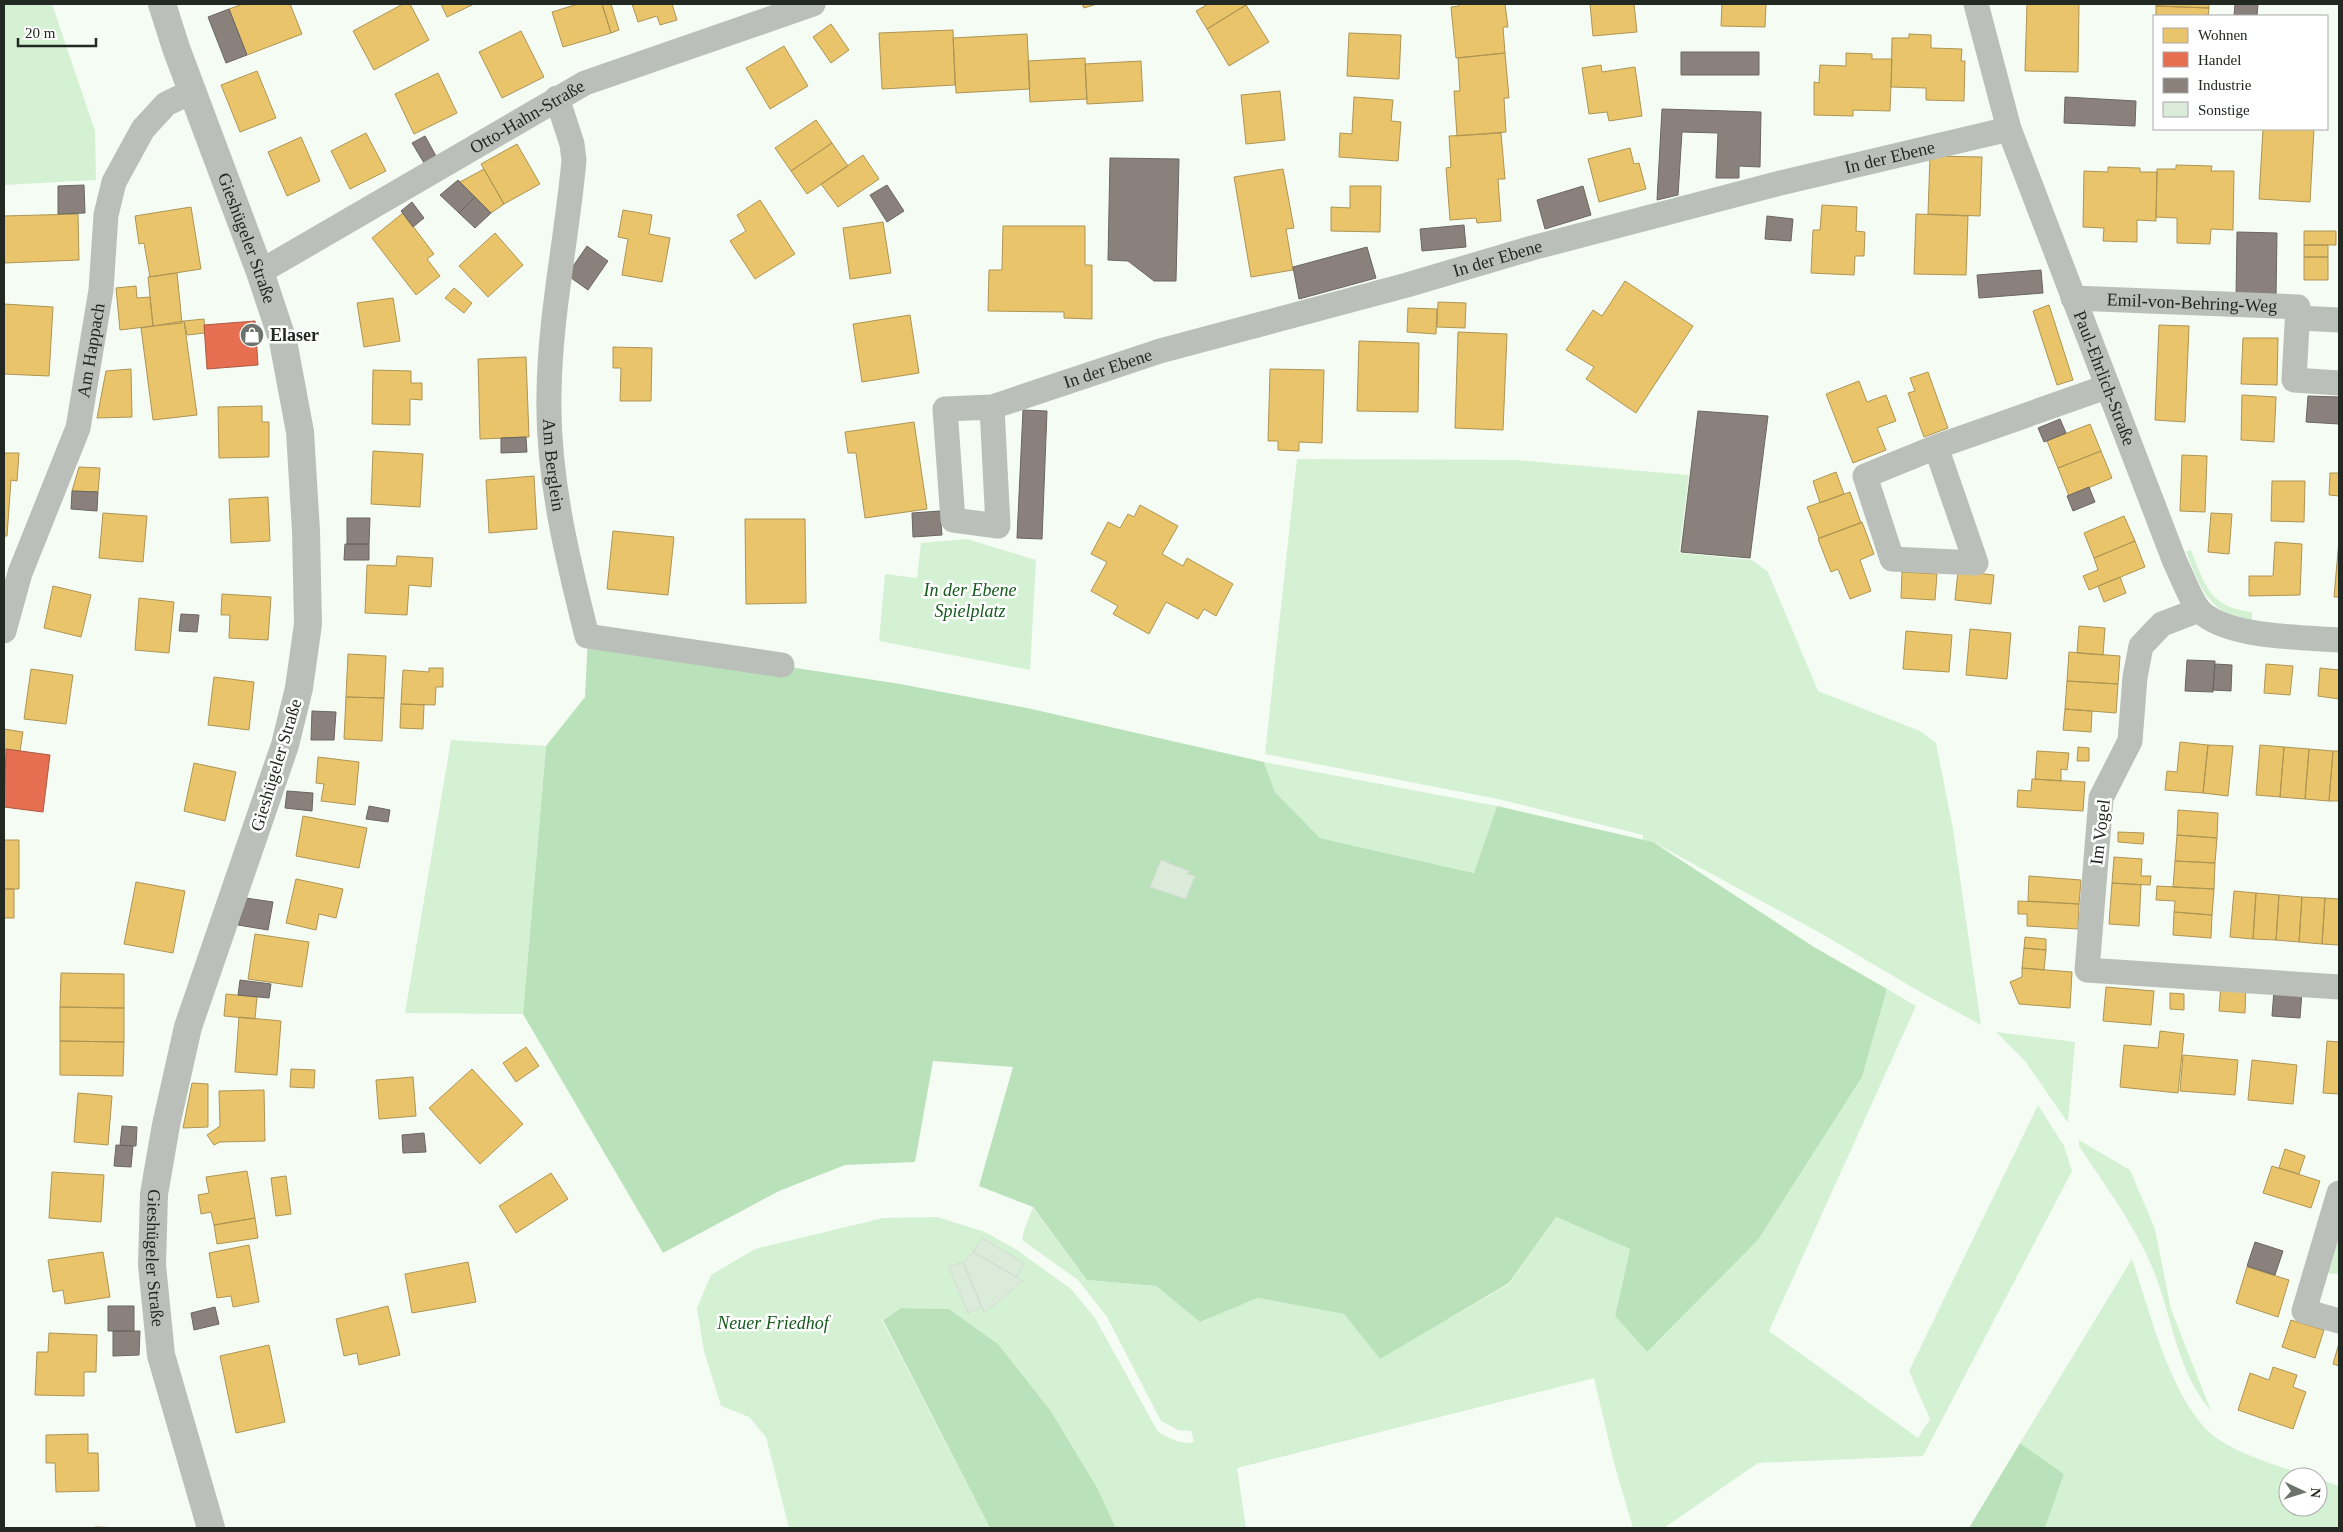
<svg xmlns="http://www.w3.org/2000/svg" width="2343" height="1532" font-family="Georgia,serif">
<rect width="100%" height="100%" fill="#f5fcf4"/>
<!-- green -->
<path fill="#d5f1d4" d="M4 4H52L95 131 96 180 4 185Z
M1297 459 1514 460 1689 475 1679 553 1752 560 1768 572 1818 691 1920 731 1936 743 1953 829 1981 1025 1922 993 1822 934 1653 842 1643 840V835L1498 799 1265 754Z
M967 539 1036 560 1030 670 879 641 885 574 917 578 921 543Z
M2191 550C2205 585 2210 608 2252 612V620C2209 616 2200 587 2186 552Z
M451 740 546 746 523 1014 405 1013Z
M1264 762 1497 806 1475 873 1320 838 1275 792Z
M1887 989 1916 1006 1769 1331 1918 1438 1930 1419 1909 1371 2038 1105 2064 1146 2072 1171 1923 1456 1758 1463 1664 1528H1633L1614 1463 1594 1378 1237 1468 1246 1528H1116L1096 1487 1049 1409 998 1344 949 1309 901 1308 882 1320 990 1528H789L766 1437 749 1417 721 1406 704 1351 697 1308 711 1275 755 1249 883 1218 937 1217 985 1232 1017 1250 1071 1289 1095 1318 1158 1432C1168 1437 1182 1446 1194 1442L1191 1431 1178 1430 1161 1421 1107 1317 1078 1280 1022 1240 1024 1230 1033 1208 1087 1280 1156 1286 1200 1322 1258 1298 1344 1314 1380 1358 1509 1284 1556 1217 1630 1249 1615 1316 1647 1352 1758 1240 1862 1077Z
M1996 1032 2075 1042 2068 1123 2025 1061Z
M2079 1140 2130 1170 2155 1229 2171 1309 2211 1411C2178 1373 2172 1319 2155 1274 2137 1228 2106 1187 2079 1146Z
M2339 1220V1274L2323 1273Z
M2132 1259C2150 1311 2173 1411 2221 1441 2249 1458 2281 1467 2313 1477H2288V1507H2318V1479L2339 1486V1528H2045L2064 1474 2020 1443Z"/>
<!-- forest -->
<path fill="#bae2ba" d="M588 636 900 684 1027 708 1264 762 1275 792 1320 838 1474 873 1497 806 1653 842 1814 947 1887 989 1862 1077 1758 1240 1647 1352 1615 1316 1630 1249 1556 1217 1509 1283 1380 1359 1344 1314 1258 1298 1200 1322 1156 1286 1087 1280 1033 1207 979 1186 1013 1067 933 1061 915 1162 845 1165 779 1191 663 1253 523 1014 546 746 585 697Z
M901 1308 949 1309 998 1344 1050 1410 1096 1486 1116 1528H990L883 1320Z
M2020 1443 2064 1474 2045 1528H1969Z"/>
<!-- homes -->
<path fill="#e9c46a" stroke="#ad9554" d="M243 4H290L302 34 247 55 229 9Z
M403 4H410L429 40 374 70 353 31Z
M441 4H474L447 17Z
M578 4H602L611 33 563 47 552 12Z
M602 4H611L619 30 611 33Z
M632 4H672L677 20 660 25 657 16 638 22Z
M1082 4H1097L1084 8Z
M1208 4H1246V5L1207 29 1196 11Z
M1458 4H1505L1508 27H1503L1505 53 1456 58 1451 7 1459 6Z
M1590 4H1634L1637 32 1593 36Z
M1722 4H1766L1765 27 1721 26Z
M2027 4H2079L2078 72 2025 71Z
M2156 4H2209V8L2156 6Z
M1246 5 1269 42 1229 66 1207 29Z
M2156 6 2209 8 2208 16H2156Z
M831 24 849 50 831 63 813 37Z
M953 30 955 85 882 89 879 33Z
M521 31 544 77 502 98 479 52Z
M1349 33 1401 35 1399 79 1347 76Z
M1027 34 1030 89 956 93 953 38Z
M1909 34 1931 35V48L1962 49 1961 61H1965L1964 101 1926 100V88L1891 87 1892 38H1909Z
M784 46 808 86 770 109 746 68Z
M1505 53 1509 98H1504L1506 132 1457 136 1454 91H1460L1458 58Z
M1846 53 1872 54V59H1892L1890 111 1853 110V116L1814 115V82L1819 83 1820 65 1846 66Z
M1085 58 1087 99 1030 102 1028 61Z
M1141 61 1143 101 1087 104 1085 64Z
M1601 65 1602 72 1635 67 1642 116 1609 121 1607 112 1589 114 1582 68Z
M257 71 276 118 240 132 221 85Z
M438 73 457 113 414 134 395 94Z
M1280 91 1285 140 1246 144 1241 95Z
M1354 97 1393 100 1391 121 1401 122 1398 161 1339 157 1340 133 1352 134Z
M816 120 832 143 791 171 775 148Z
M2263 129H2314L2310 202 2259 199Z
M366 133 386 171 350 189 331 151Z
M1501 133 1505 179H1498L1501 221 1477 223 1476 218 1450 220 1446 168 1451 167 1449 136Z
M301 137 320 181 287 196 268 152Z
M832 143 848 166 807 194 791 171Z
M517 144 540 184 504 204 481 164Z
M1630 148 1634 164 1639 163 1646 189 1599 202 1588 159Z
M863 155 879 179 838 207 821 184Z
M1930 156 1982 157 1980 216 1928 214Z
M2176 165 2212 166 2211 171H2234L2233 230 2211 229 2210 244 2177 243V218L2156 217 2157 169H2176Z
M2108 167 2140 168V172H2157L2156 221 2137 220V242L2103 241 2104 228 2083 227 2084 171 2108 172Z
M484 169 504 204 491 213 460 182Z
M1283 169 1294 228 1286 229 1293 270 1251 277 1234 177Z
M1350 186H1381L1380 232 1331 231V207L1350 208Z
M760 200 795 254 755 279 730 241 746 231 737 215Z
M1822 205 1857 207 1856 231 1865 232 1864 256H1855L1854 275 1811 273 1813 230H1820Z
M191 207 201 269 150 277 144 243 139 244 135 216Z
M623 210 652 215 649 234 670 238 662 282 622 275 628 239 618 237Z
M403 213 434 254 427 259 440 276 416 295 372 238Z
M78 214 79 260 4 263V216Z
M1916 214 1968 216 1966 275 1914 274Z
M883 222 891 273 850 279 843 228Z
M1003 226H1085V265H1092V319L1064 318V312L988 311 989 270H1002Z
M2304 231H2336V245H2304Z
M495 233 523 265 488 297 459 266Z
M2304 245H2328V257H2304Z
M2304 257H2328V280H2304Z
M177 273 182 323 153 326 148 277Z
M1625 281 1693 326 1636 413 1586 379 1594 367 1566 350 1593 310 1602 316Z
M136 286 137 298 150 297 153 326 120 330 116 288Z
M454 288 472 303 464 313 445 298Z
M393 298 400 341 364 347 357 303Z
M1438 302 1466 303 1465 328 1437 327Z
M4 304 53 307 49 376 4 374Z
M2049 305 2073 380 2057 385 2033 311Z
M1408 308 1437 309 1436 334 1407 332Z
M910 315 919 373 862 382 853 324Z
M204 319 205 333 187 335 184 321Z
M184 321 197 415 153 420 141 328Z
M2159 325 2189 326 2185 422 2155 420Z
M1458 332 1507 334 1503 430 1455 428Z
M2243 338H2278L2277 385 2241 384Z
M1359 341 1419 343 1418 412 1357 411Z
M613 347 652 348 651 401H620L621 368H613Z
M526 357 529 437 480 439 478 359Z
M131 369 132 417 97 418 106 371Z
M1270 369 1324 370 1322 443 1299 442V451L1278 450V441H1268Z
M373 370 411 371V383H422V400L410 399V425L372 424Z
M1928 372 1948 428 1924 437 1908 393 1915 391 1910 378Z
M1859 381 1867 402 1886 395 1896 421 1877 428 1886 450 1853 463 1826 394Z
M2242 395 2276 397 2274 442 2241 440Z
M262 406V422H269V457L219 458 218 407Z
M914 422 927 509 865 518 856 453H848L845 432Z
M2090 424 2101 451 2058 468 2047 441Z
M373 451 423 454 420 507 371 504Z
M2101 451 2112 478 2069 496 2058 468Z
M4 453H19L17 481 11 480 7 536H4Z
M2182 455 2207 456 2205 512 2180 511Z
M79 467 100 468 98 492 72 491Z
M1836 472 1844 494 1820 503 1813 481Z
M2330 473H2339V496L2329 495Z
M534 476 537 529 489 533 486 480Z
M2272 481H2305L2304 522 2271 521Z
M1850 492 1861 523 1819 538 1807 507Z
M268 497 270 541 231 543 229 499Z
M1140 505 1178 526 1162 554 1183 566 1187 558 1233 584 1216 616 1204 609 1198 619 1166 602 1149 634 1113 614 1118 606 1091 591 1107 562 1091 554 1108 522 1120 528 1128 514 1134 517Z
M103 513 147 516 143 562 99 558Z
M2211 513 2232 514 2229 554 2208 552Z
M2124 516 2135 541 2094 558 2084 533Z
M745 519H805L806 603 746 604Z
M1862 522 1874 554 1860 560 1871 591 1850 599 1838 569 1831 572 1818 539Z
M613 531 674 537 668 595 607 589Z
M2339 540V597H2334Z
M2135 541 2145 567 2089 590 2083 576 2098 570 2094 558Z
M2275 542 2302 544 2300 595 2249 596V576H2273Z
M397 556 433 558 431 587 409 585 407 615 365 613 367 565 396 566Z
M1958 571 1994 575 1991 604 1955 600Z
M1902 572 1937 574 1935 600 1901 598Z
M2120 577 2126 593 2104 602 2098 586Z
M53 586 91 595 81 637 44 628Z
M222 594 271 597 268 640 229 638 230 615H221Z
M139 598 174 602 169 653 135 650Z
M2079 626 2105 628 2103 655 2077 653Z
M1970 629 2011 633 2007 679 1966 675Z
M1906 631 1952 635 1949 672 1903 669Z
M2069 652 2120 656 2118 684 2067 681Z
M348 654 386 656 384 698 346 697Z
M2266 664 2293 666 2290 695 2264 693Z
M429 668H443V687H436L435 705 401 704 403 670 429 672Z
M2320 668 2339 670V699L2318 696Z
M31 669 73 675 66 724 24 719Z
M214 677 254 682 249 730 208 725Z
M2067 681 2118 684 2116 713 2065 709Z
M346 697 384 698 382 741 344 739Z
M401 704 424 705 423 729 400 728Z
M2065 709 2092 711 2091 732 2063 730Z
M4 729 23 732 20 751 4 749Z
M2180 742 2208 745 2203 793 2165 790 2167 771 2177 772Z
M2208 745 2233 746 2228 796 2203 793Z
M2260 745 2284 747 2280 797 2256 795Z
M2078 747 2089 748V761H2077Z
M2284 747 2309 749 2305 799 2280 797Z
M2309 749 2333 751 2329 801 2305 799Z
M2037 751 2069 753 2067 770 2061 769V781L2035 779Z
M2333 751H2339V801H2329Z
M318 757 359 762 355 805 321 801 324 784 316 783Z
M194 763 236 772 225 821 184 811Z
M2032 779 2085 782 2083 811 2017 807 2018 790 2031 791Z
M2178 810 2218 813 2217 838 2177 835Z
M303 816 367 828 359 868 296 856Z
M2118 832 2144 833 2143 844 2118 842Z
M2177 835 2217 838 2215 863 2175 861Z
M4 840H19V889H4Z
M2114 857 2142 859 2141 876H2151L2150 885 2112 883Z
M2175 861 2215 863 2214 889 2173 887Z
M2029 876 2081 880 2079 904 2028 901Z
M296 879 343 889 336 918 319 914 316 930 286 923Z
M136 882 185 891 173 953 124 944Z
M2112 883 2141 885 2139 926 2109 924Z
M2157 886 2214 889 2212 915 2174 912 2175 901 2156 900Z
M4 889H14V918H4Z
M2234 891 2256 893 2253 939 2230 937Z
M2256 893 2279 895 2276 940 2253 939Z
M2279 895 2302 897 2299 942 2276 940Z
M2302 897 2325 898 2322 944 2299 942Z
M2325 898 2339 899V945L2322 944Z
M2018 901 2079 904 2078 929 2027 926V914H2018Z
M2174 912 2212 915 2211 938 2173 935Z
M255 934 309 942 302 987 248 979Z
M2025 937 2046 939V950L2024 948Z
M2024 948 2046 950 2044 970 2022 968Z
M2022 968 2072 972 2070 1008 2019 1004 2010 982 2022 977Z
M61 973 124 974V1008L60 1007Z
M2221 984 2246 985 2245 1013 2219 1011Z
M2106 987 2154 991 2151 1025 2103 1021Z
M2170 993 2184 994V1010L2170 1009Z
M226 994 257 997 255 1019 224 1016Z
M60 1007 124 1008V1042L60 1041Z
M239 1017 281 1021 277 1075 235 1072Z
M2160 1031 2184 1034 2178 1093 2120 1087 2124 1045 2158 1048Z
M60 1041 124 1042 123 1076 60 1075Z
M2327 1041 2339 1042V1094L2323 1093Z
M526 1047 539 1066 516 1082 503 1063Z
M2183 1055 2238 1060 2235 1095 2180 1091Z
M2252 1060 2297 1065 2293 1104 2248 1100Z
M291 1069 315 1070 314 1088 290 1087Z
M472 1069 523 1124 480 1164 429 1108Z
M413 1077 416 1116 379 1119 376 1080Z
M192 1083 208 1084V1127L183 1128Z
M264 1090 265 1141 220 1142 214 1145 207 1135 220 1126 219 1091Z
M78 1093 112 1096 108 1145 74 1142Z
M2285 1149 2305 1156 2299 1174 2279 1168Z
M2272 1166 2320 1181 2311 1208 2263 1193Z
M247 1171 255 1218 214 1225 211 1212 201 1214 198 1195 209 1193 206 1177Z
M52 1172 104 1175 101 1222 49 1218Z
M551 1173 568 1199 516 1233 499 1206Z
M286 1176 291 1214 276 1216 271 1178Z
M255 1218 258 1238 217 1244 214 1225Z
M249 1245 259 1302 233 1307 231 1296 217 1298 209 1253Z
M103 1252 110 1297 65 1304 63 1290 53 1292 48 1260Z
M468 1262 476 1302 412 1313 405 1274Z
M2247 1267 2289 1280 2278 1317 2236 1303Z
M388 1306 400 1355 359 1365 357 1353 344 1356 336 1319Z
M2291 1320 2324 1330 2315 1358 2282 1347Z
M49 1333 97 1335 96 1372H84V1396L35 1395 37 1352H48Z
M2339 1343V1366L2333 1364Z
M269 1345 285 1422 236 1433 220 1356Z
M2273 1367 2297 1375 2293 1387 2306 1392 2293 1429 2238 1410 2250 1373 2269 1380Z
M88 1434V1453H98L99 1491 56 1492 55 1463H46V1435Z
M95 1527 124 1528H95Z"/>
<!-- shops -->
<path fill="#e76f51" stroke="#ac5a43" d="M255 321 258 365 207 369 204 325Z
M6 749 50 755 43 812 4 807Z"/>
<!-- industry -->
<path fill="#8a817c" stroke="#6b6661" d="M2235 4H2258L2257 16H2234Z
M229 9 247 55 226 63 208 17Z
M1681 52H1759V75H1681Z
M2065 97 2136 101 2135 126 2064 123Z
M1662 109 1761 112 1760 167 1739 166V178H1716L1718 133 1682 132 1678 195 1657 200Z
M425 136 436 156 424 163 412 143Z
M1110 158 1179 159 1176 281H1154L1128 261 1108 260Z
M458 180 475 197 459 213 440 195Z
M84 185 85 213 58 214V186Z
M887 185 904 211 887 222 870 195Z
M1583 186 1591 215 1545 229 1537 200Z
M475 197 491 213 475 228 459 213Z
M412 202 424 218 413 227 401 211Z
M1767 216 1793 219 1791 241 1765 239Z
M1464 225 1466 247 1422 251 1420 229Z
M2237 232 2277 233 2276 297H2236Z
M587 246 608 261 588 290 567 275Z
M1367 247 1376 278 1299 299 1293 267Z
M2041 270 2043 293 1979 298 1977 275Z
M2308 396 2339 397V424L2306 422Z
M1023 410 1047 411 1042 539 1017 538Z
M1698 411 1768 416 1750 558 1681 552Z
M2060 419 2066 433 2044 442 2038 428Z
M526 437 527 452 501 453V438Z
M2089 487 2095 502 2073 511 2067 496Z
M72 491 98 492 97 511 71 509Z
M940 511 942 535 913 537 912 513Z
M347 518H370L369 544H347Z
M345 544H369V560H344Z
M181 614 199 615 197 632 179 631Z
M2187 660 2215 661 2213 692 2185 691Z
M2215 664 2232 665 2231 691 2213 690Z
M312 711 336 712 334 740H311Z
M287 791 313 793 312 811 285 808Z
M369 806 390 810 388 822 366 819Z
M246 898 273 902 268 930 238 925Z
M240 980 271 984 269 998 238 995Z
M2274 990 2302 992 2300 1018 2272 1016Z
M122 1126 137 1127 136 1146 120 1145Z
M424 1133 426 1152 403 1153 402 1135Z
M116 1145 133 1146 131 1167 114 1166Z
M2255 1242 2283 1251 2275 1275 2247 1266Z
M108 1306H134V1331H108Z
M215 1307 219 1324 194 1330 191 1313Z
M113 1331H140L139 1355 113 1356Z"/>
<!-- building -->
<path fill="#daebda" stroke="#d4dad4" d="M1161 860 1189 871 1187 874 1195 876 1186 899 1150 887Z
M982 1238 1024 1263 1017 1277 973 1252Z
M973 1252 1023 1281 984 1313 963 1262Z
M963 1262 982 1307 968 1313 949 1267Z"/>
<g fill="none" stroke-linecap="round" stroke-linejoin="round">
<!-- minor -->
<g stroke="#babfba" stroke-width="25">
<path id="s1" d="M1976 4 2009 129 2175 562C2181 574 2191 601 2199 610 2225 638 2302 637 2339 640"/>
<path id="s2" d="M557 98 572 144 574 160C567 238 550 315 549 393 547 475 567 557 587 636L782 665"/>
<path id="s3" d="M260 272 585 83 813 4"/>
<path id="s4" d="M2073 298 2298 307 2294 380 2339 383"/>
<path d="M2298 318 2339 320"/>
<path id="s5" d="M992 407 998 526 953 520 945 409 992 407 1160 351 1407 285 1532 248 1780 183 2009 129"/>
<path d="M1936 447 1976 563 1892 559 1865 476 1936 447 2106 387"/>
<path d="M2199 610 2162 624 2141 646 2135 677 2130 741 2101 798 2087 970 2339 987"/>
<path id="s6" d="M4 631 20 573 78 428 101 290 106 215 114 182 143 129 166 104 193 91"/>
<path d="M2339 1193 2304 1311 2339 1321"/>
</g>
<!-- tertiary -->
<path stroke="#babfba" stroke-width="28" id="s7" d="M162 4 176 48 260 272 283 341 300 432 306 531 308 624 299 688 285 745 188 1027 166 1125 154 1194 152 1265 161 1355 211 1528"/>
</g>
<!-- icons -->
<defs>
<g id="shop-disc" transform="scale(1.25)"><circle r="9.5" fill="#6c726c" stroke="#fff"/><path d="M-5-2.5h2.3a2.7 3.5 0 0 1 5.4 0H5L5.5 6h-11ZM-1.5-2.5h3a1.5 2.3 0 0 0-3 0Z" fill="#fff"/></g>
</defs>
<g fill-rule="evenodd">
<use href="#shop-disc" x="252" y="335"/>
</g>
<g text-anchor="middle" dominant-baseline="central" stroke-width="5" stroke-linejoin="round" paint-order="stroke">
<!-- street labels -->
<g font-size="18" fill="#222822" stroke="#fff">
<text stroke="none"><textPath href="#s3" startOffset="309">Otto-Hahn-Straße</textPath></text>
<text stroke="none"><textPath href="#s5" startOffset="1255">In der Ebene</textPath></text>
<text stroke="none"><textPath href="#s7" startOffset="249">Gieshügeler Straße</textPath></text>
<text stroke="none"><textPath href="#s5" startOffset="850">In der Ebene</textPath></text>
<text stroke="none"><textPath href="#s4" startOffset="119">Emil-von-Behring-Weg</textPath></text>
<text stroke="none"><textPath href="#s6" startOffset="295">Am Happach</textPath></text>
<text stroke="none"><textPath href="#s5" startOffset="445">In der Ebene</textPath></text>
<text stroke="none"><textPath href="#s1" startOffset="396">Paul-Ehrlich-Straße</textPath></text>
<text stroke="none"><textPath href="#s2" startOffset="371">Am Berglein</textPath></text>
<text transform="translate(276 765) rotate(-73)">Gieshügeler Straße</text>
<text transform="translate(2100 832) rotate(-83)">Im Vogel</text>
<text stroke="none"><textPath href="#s7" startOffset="1299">Gieshügeler Straße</textPath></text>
</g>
<!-- poi labels -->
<g font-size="18" font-weight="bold" fill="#222822" stroke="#fff" text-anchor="start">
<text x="270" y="335">Elaser</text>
</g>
<!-- park labels -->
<g font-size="18" font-style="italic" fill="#155b1e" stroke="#fff">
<text x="970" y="590">In der Ebene<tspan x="970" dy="21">Spielplatz</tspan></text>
<text x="773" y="1323">Neuer Friedhof</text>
</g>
</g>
<!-- border -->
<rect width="2343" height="1532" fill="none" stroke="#222822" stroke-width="10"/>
<!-- legend -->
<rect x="2153" y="15" width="175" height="115" fill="#ffffff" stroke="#a7a9a7"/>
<rect x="2163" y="28" width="25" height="15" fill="#e9c46a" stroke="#a7a9a7"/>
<text x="2198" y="40" font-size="15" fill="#222822">Wohnen</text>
<rect x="2163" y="52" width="25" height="15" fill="#e76f51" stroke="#a7a9a7"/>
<text x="2198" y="65" font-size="15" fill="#222822">Handel</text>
<rect x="2163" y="78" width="25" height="15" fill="#8a817c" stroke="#a7a9a7"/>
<text x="2198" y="90" font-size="15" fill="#222822">Industrie</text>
<rect x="2163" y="102" width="25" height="15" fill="#daebda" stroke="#a7a9a7"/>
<text x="2198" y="115" font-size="15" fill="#222822">Sonstige</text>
<!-- north arrow -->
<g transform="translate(2303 1492) rotate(94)"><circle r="24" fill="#ffffff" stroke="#a7a9a7"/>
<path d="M0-4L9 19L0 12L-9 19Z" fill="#6c726c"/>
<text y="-8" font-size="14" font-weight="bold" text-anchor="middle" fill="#222822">N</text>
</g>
<!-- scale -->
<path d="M18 38v8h78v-8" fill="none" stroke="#222822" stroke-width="2.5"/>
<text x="25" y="38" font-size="15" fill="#222822" stroke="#ffffff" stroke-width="4" paint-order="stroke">20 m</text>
</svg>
